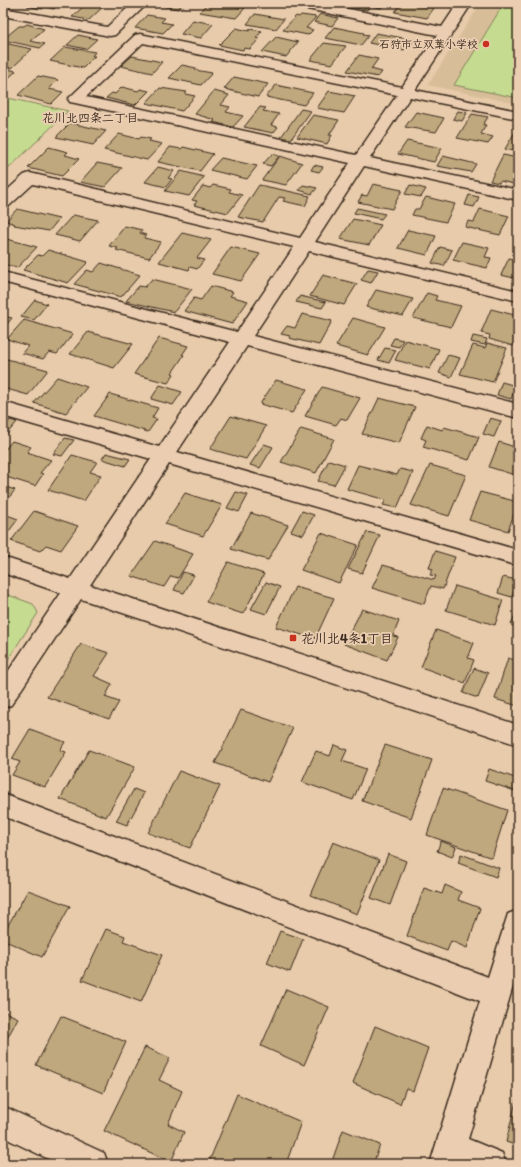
<svg xmlns="http://www.w3.org/2000/svg" width="521" height="1167" font-family="Itim,'Klee One',sans-serif">
<rect width="100%" height="100%" fill="#e7cbaa"/>
<filter id="ink" filterUnits="userSpaceOnUse"><feTurbulence type="fractalNoise" baseFrequency=".025" numOctaves="2"/><feDisplacementMap in="SourceGraphic" scale="8" xChannelSelector="R" yChannelSelector="G"/><feConvolveMatrix kernelMatrix="1 2 1 2 8 2 1 2 1" color-interpolation-filters="sRGB"/></filter>
<g filter="url(#ink)">
<!-- built -->
<path fill="#d8bd99" d="M481 3H518V104L428 85Z"/>
<!-- green -->
<path fill="#c5db90" stroke="#808257" d="M504 3H518V98L454 85Z
M3 97 68 111 3 174Z
M3 593 33 604 38 613 3 667Z"/>
<!-- building -->
<path fill="#bfa87d" stroke="#3b2a1e" d="M31 3H60L54 9 45 7 42 9 27 6Z
M83 3H107L89 20 72 17 85 5Z
M164 3H184L178 9 161 6Z
M208 3 225 5 245 8 236 18 199 12Z
M346 3H385L381 8 370 6 367 10 343 6Z
M401 3H405L434 8 427 18 395 12Z
M255 14 284 19 276 29 247 24Z
M320 14 338 18 332 26 314 22Z
M147 15 165 18 161 22 172 24 163 33 135 28Z
M301 15 316 17 306 28 313 30 308 35 283 30 296 16 299 17Z
M193 20 213 24 201 38 181 34Z
M27 24 44 29 30 41 45 44 40 48 3 40 4 35 7 36 19 26H24Z
M334 27 364 33 363 34 369 35 361 45 325 38Z
M236 28 249 31 250 29 262 31 256 38 259 39 250 49 244 48 243 50 219 45Z
M376 33 414 40 409 48 406 47 404 50 369 43Z
M78 35 97 39 86 49 67 45Z
M276 37 298 42 286 57 262 52Z
M4 43 32 49 12 68 3 66Z
M324 43 346 46 332 64 310 60Z
M65 47 95 52 92 56H95L83 68 50 61Z
M359 55 378 59 371 69 382 72 378 77 347 71Z
M132 56 162 62 152 73 121 66Z
M182 65 196 68 195 70 212 73 201 85 169 78Z
M3 68 16 71 3 83Z
M38 76 58 80 49 89 63 92 51 104 18 95Z
M234 77 268 84 258 97 224 89Z
M276 85 313 93 304 105 266 97Z
M122 87 138 91 140 89 149 91 135 105 106 98 112 93 115 94Z
M160 88 187 92 185 94 195 96 182 111 146 103Z
M214 91 229 95 221 105 230 107 226 112 243 116 233 127 213 122 215 120 195 114Z
M329 91 355 96 344 113 317 108Z
M260 107 266 108 263 111 279 114 271 125 278 127 273 133 244 127Z
M301 109 311 111 291 139 281 137Z
M458 111 467 113 462 121 453 119Z
M416 112 444 118 436 132 405 127Z
M472 114 488 117 483 125H486L481 134 493 137 488 144 457 138Z
M313 115 339 120 329 135H332L327 144 297 137Z
M70 123 106 131 93 145 56 137Z
M515 132H518V152L505 149Z
M119 134 139 139 141 137 151 139 149 141 162 144 147 160 104 150Z
M407 141 442 148 434 162 398 154Z
M49 147 68 152 65 155 79 159 62 176 28 168Z
M170 147 181 149 183 147 213 154 200 171 158 162Z
M272 154 279 156 271 166 263 164Z
M503 155 518 158V185L500 181 499 183 490 181Z
M280 156 302 163 286 185 262 180Z
M443 156 476 164 471 172 437 166Z
M221 158 257 166 247 179 210 170Z
M97 163 122 168 105 187 80 182Z
M314 165 323 167 319 172 311 170Z
M158 167 174 171 168 178 172 179 166 187 145 182Z
M181 171 204 177 189 196 165 191Z
M373 184 402 190 392 209 358 202 362 195 367 196Z
M213 185 231 189 229 192 242 195 228 213 194 205 197 201 192 200 203 186 210 188Z
M259 185 283 190 310 196 305 206 283 201 285 198 279 197 263 222 238 217Z
M303 185 317 188 312 194 299 190Z
M410 185 426 189 421 197 405 194Z
M469 195 479 197 474 207 465 205Z
M426 197 455 204 446 222 412 215 415 209H419Z
M357 208 385 214 381 219 354 213Z
M17 209 59 219 49 231 14 225 15 224 6 221Z
M480 209 509 216 500 235 465 227 468 221 474 222Z
M73 215 98 220 80 241 55 235Z
M353 219 381 225 369 245 340 239Z
M125 226 142 230 140 233 146 235 144 238 161 242 149 258 116 250 118 248 109 246Z
M408 230 436 236 427 255 398 248Z
M182 233 211 240 197 258 204 260 197 269 190 267 189 270 159 262Z
M3 238 37 247 17 268 3 264Z
M462 242 489 248 485 257 491 258 487 268 453 260Z
M231 247 260 254 241 281 212 274Z
M440 247 452 250 444 266 432 263Z
M48 250 88 262 68 283 23 270 38 255 42 256Z
M509 258 518 260V279L501 275Z
M101 263 140 275 121 297 74 284 87 270 93 272Z
M368 269 378 271 371 283 361 280Z
M323 275 357 284 344 305 310 296Z
M152 279 192 289 174 312 126 301 139 286 145 287Z
M211 286 233 292 230 296 248 301 232 324 184 311 194 298 201 300Z
M376 290 413 299 403 316 366 307Z
M427 293 437 296 435 300 461 306 451 327 413 318Z
M300 296 326 302 322 308 296 302Z
M35 300 47 304 34 320 21 317Z
M491 309 518 316V326L513 338 516 339 513 346 489 339 490 335 481 333Z
M302 314 332 321 319 345 289 338 290 336 281 334 287 326 295 328Z
M3 316 12 318 3 329Z
M353 318 385 327 368 355 336 346Z
M24 320 73 334 57 354 49 352 43 359 22 353 28 346 7 339Z
M88 332 133 344 114 368 70 354Z
M473 336 487 339 485 345 471 342Z
M159 338 188 346 182 355H184L172 373 174 374 168 383 134 374Z
M394 338 403 340 399 347 390 345Z
M405 340 439 349 430 369 395 360Z
M487 343 507 348 493 382 460 374 473 345 485 348Z
M385 348 396 350 389 363 378 360Z
M448 355 460 358 451 377 439 373Z
M3 358 48 370 28 395 3 388Z
M57 377 87 387 66 413 34 403Z
M276 380 307 389 292 413 260 404Z
M502 382 516 386 511 399 497 395Z
M160 385 182 392 173 405 151 399Z
M322 387 360 398 347 420 341 418 336 425 305 416Z
M110 394 158 408 152 418 157 419 148 432 94 416Z
M379 398 415 407 399 443 362 434Z
M231 416 266 426 246 459 210 449Z
M490 418 501 421 494 437 483 434Z
M10 420 17 422 5 436H3V428Z
M427 425 442 430 444 427 479 437 469 460 423 447 426 440 421 438Z
M301 429 334 439 316 473 281 462Z
M65 438 74 440 62 456 53 454Z
M12 441 31 447 27 452 51 460 40 473 43 474 35 486 3 476V452Z
M499 442 518 448V476L489 467Z
M264 444 273 447 260 468 250 465Z
M106 453 130 459 125 466 102 459Z
M72 455 97 462 90 472 101 475 84 501 48 490Z
M329 460 345 465 334 485 318 481Z
M358 465 397 475 400 469 413 472 397 508 383 505 386 500 347 489Z
M430 465 466 475 449 516 411 505Z
M3 486 15 490 3 505Z
M236 492 248 495 239 512 227 508Z
M480 492 518 502 508 531 469 520Z
M185 493 222 505 203 536 165 524Z
M34 511 78 526 61 550 46 545 40 551 11 541Z
M302 511 314 515 303 535 291 531Z
M251 513 288 525 268 560 231 549Z
M7 515 18 519 3 539V521Z
M367 532 380 535 362 573 348 569Z
M321 533 358 545 339 583 301 570Z
M155 541 193 554 178 578 171 576 164 587 131 576Z
M435 551 455 557 443 589 431 586 424 604 372 588 383 565 434 580 436 576 430 575 433 569 429 568Z
M228 562 264 574 243 614 206 602Z
M183 572 194 575 184 593 174 590Z
M503 577 517 580 512 597 498 593Z
M266 582 280 587 266 614 251 609Z
M455 586 503 600 495 625 446 610Z
M295 587 334 598 315 639 276 627Z
M518 607V628L511 625Z
M362 609 399 621 393 636 398 637 387 660 344 644Z
M436 630 474 643 468 658 474 660 465 683 421 667Z
M81 644 109 653 94 676 112 684 105 697 119 702 109 719 47 697Z
M508 658 518 661V706L495 699Z
M474 668 488 673 478 698 463 693Z
M241 710 293 728 268 782 215 763Z
M30 729 65 742 60 750 66 752 45 787 12 775 20 762 12 759Z
M334 745 347 750 342 761 366 769 353 800 302 782 316 751 330 756Z
M385 745 432 760 411 818 362 801Z
M89 750 135 767 106 817 60 799Z
M489 769 518 779V792L485 781Z
M179 771 220 786 190 848 148 833Z
M443 788 507 810 492 858 427 835Z
M134 789 144 793 127 825 116 821Z
M441 841 456 847 452 857 437 851Z
M333 842 379 860 357 914 310 895Z
M388 854 406 861 390 905 371 898Z
M461 854 499 868 496 877 458 863Z
M445 885 461 892 458 900 480 908 467 948 451 941 447 951 407 936 424 888 442 894Z
M28 890 70 906 42 957 3 940V934Z
M106 929 125 936 123 941 162 955 141 1002 82 980Z
M280 931 303 939 290 972 267 963Z
M286 989 329 1007 304 1065 261 1046Z
M3 1011 18 1018 3 1046Z
M61 1016 126 1042 103 1093 36 1065Z
M375 1026 428 1048 413 1091 406 1088 400 1104 353 1083Z
M145 1047 170 1058 159 1080 182 1091 168 1124 184 1132 171 1162 104 1131Z
M518 1093V1146L506 1142Z
M237 1094 301 1122 286 1164H208Z
M343 1130 380 1145 373 1164H331Z"/>
<g fill="none" stroke-linecap="round" stroke-linejoin="round">
<!-- street casing -->
<g stroke="#3b2a1e" stroke-width="3">
<path id="street" d="M133 3H148L115 35 110 36 3 16V8L107 27Z
M290 3H317L442 27 458 3H472L415 90 518 111V119L410 97 370 158 518 190V200L364 166 315 242 518 291V301L309 251 253 336 518 404V418L247 346 177 452 518 550V566L169 464 90 585 518 725V745L81 599 11 705 3 708V679L61 593 3 573V557L70 579 151 459 3 416V402L159 447 230 342 3 282V272L237 332 294 247 33 184 9 206 3 208V194L24 175 30 173 300 238 350 163 75 103 70 102 68 99 135 35 140 34 402 87 437 35 292 6ZM143 43 397 95 356 155 86 97Z
M3 794 488 977 508 914 518 910V969L468 1139 502 1153 506 1164H430L480 1001 3 816Z
M3 1106 104 1153 108 1164H59L3 1137Z"/>
</g>
<!-- street -->
<use href="#street" fill="#ebceb1" fill-rule="evenodd"/>
</g>
</g>
<!-- markers -->
<g fill="#c8321e" stroke="#ebceb1" stroke-width="1.5">
<circle cx="486" cy="44" r="4"/>
<rect x="289" y="634" width="8" height="8" rx="2"/>
</g>
<g text-anchor="middle" dominant-baseline="central" stroke-width="3.5" stroke-linejoin="round" paint-order="stroke">
<!-- far-poi labels -->
<g font-size="11" font-weight="bold" fill="#3b2a1e" stroke="#ebceb1" text-anchor="end">
<text x="478" y="44">石狩市立双葉小学校</text>
</g>
<!-- far-neighbourhood labels -->
<g font-size="12" font-weight="bold" fill="#3b2a1e" stroke="#ebceb1">
<text x="90" y="118">花川北四条二丁目</text>
</g>
<!-- poi labels -->
<g font-size="13" font-weight="bold" fill="#3b2a1e" stroke="#ebceb1" text-anchor="start">
<text x="301" y="638">花川北4条1丁目</text>
</g>
</g>
<!-- margin -->
<rect width="521" height="1167" fill="none" stroke="#ebceb1" stroke-width="16"/>
<rect x="8" y="8" width="505" height="1151" fill="none" stroke="#3b2a1e" stroke-width="1.5" filter="url(#ink)"/>
</svg>
